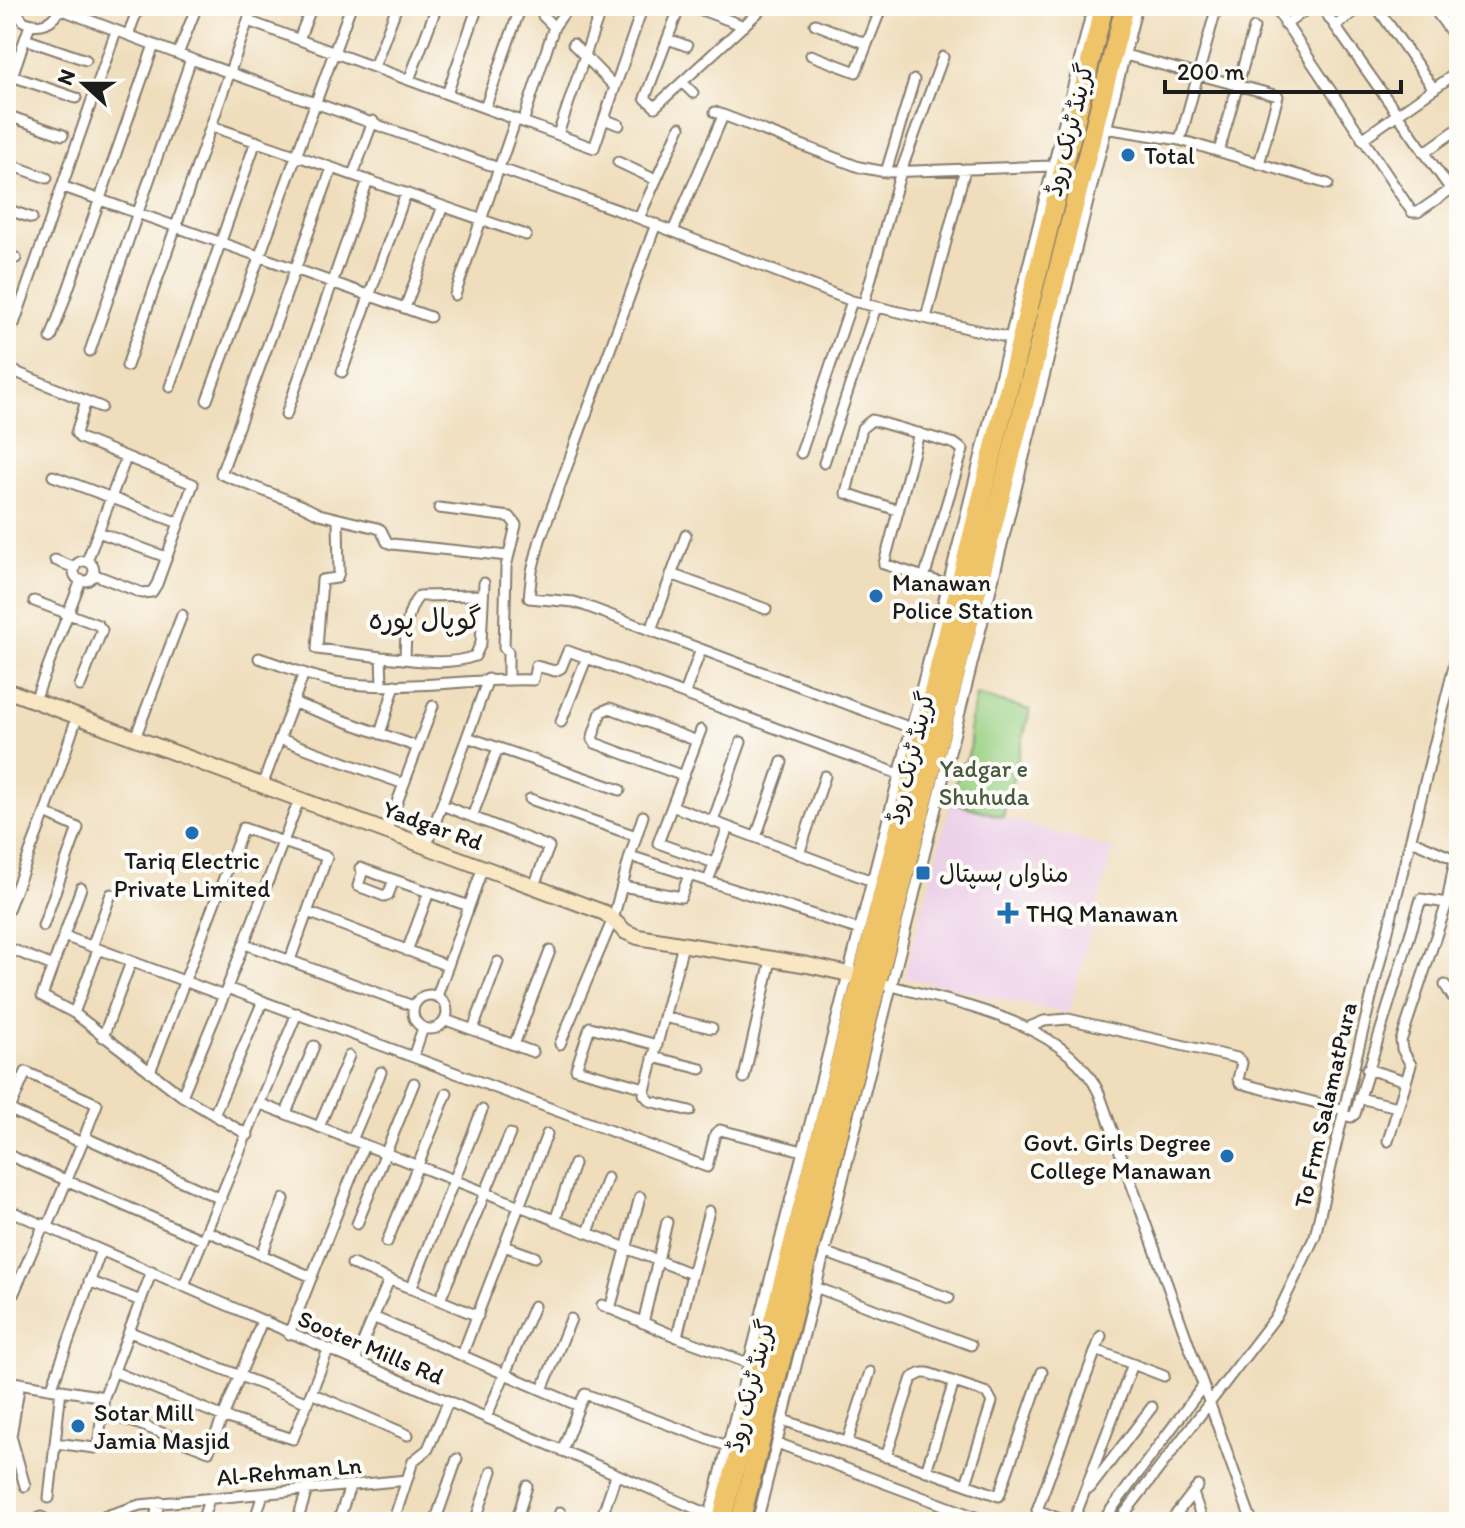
<svg xmlns="http://www.w3.org/2000/svg" width="1465" height="1528" font-family="Itim,'Playpen Sans Arabic',sans-serif">
<rect width="100%" height="100%" fill="#fdfcf7"/>
<filter id="ink" filterUnits="userSpaceOnUse"><feTurbulence type="fractalNoise" baseFrequency=".0125" numOctaves="2"/><feDisplacementMap in="SourceGraphic" scale="16" xChannelSelector="R" yChannelSelector="G"/><feConvolveMatrix kernelMatrix="1 2 1 2 8 2 1 2 1" color-interpolation-filters="sRGB"/></filter>
<filter id="wash" filterUnits="userSpaceOnUse"><feTurbulence type="fractalNoise" baseFrequency=".006" numOctaves="4" result="noise"/><feDisplacementMap in="SourceGraphic" scale="32" xChannelSelector="R" yChannelSelector="G"/><feGaussianBlur stdDeviation="1.8" result="paint"/><feColorMatrix in="noise" values="0 0 0 0 0 0 0 0 0 0 0 0 0 0 0 0 0 1.4 0 .05"/><feComposite in="paint" operator="in"/></filter>
<g filter="url(#wash)">
<rect width="100%" height="100%" fill="#efddbb"/>
<!-- built -->
<path fill="#edd1e9" d="M951 802 1113 849 1068 1014 904 977Z"/>
<!-- green -->
<path fill="#99d184" stroke="#5a7650" stroke-width="2" d="M976 695 1030 710 1003 817 951 802 959 768 967 758 971 745 969 730Z"/>
</g>
<g filter="url(#ink)">
<g fill="none" stroke-linecap="round" stroke-linejoin="round">
<!-- street casing -->
<g stroke="#867c6c" stroke-width="13">
<path id="street" d="M13 6 23 21C40 29 54 23 61 6
M588 6 598 16
M680 6 645 98 655 107 765 6
M691 6 744 26
M859 6 879 14
M1274 6 1412 212H1418L1459 184
M1321 6 1451 190
M1376 6 1434 89
M1432 6 1459 43
M1451 6 1459 8
M60 9 191 59 620 211 852 301 1010 338
M248 21 594 148 643 6
M815 24 867 44
M1285 25 1311 6
M1335 26 1362 6
M554 27 569 6
M128 35 139 6
M25 39 86 60
M299 39 312 6
M668 39 687 46
M573 44 615 87
M178 54 197 6
M811 55 856 72 882 6
M1125 55 1278 96 1259 164
M374 67 397 6
M6 74 76 98
M409 80 437 6
M914 80 886 172 1052 166
M683 83 693 93
M6 93 30 25
M447 94 478 6
M485 108 521 6
M715 112 859 167 886 172
M6 115 63 135
M604 119 619 125
M523 122 554 27 543 16
M211 126 526 235
M1105 128 1180 140 1328 184
M558 134 602 6
M1362 139 1459 71
M1180 140 1217 6
M1219 151 1254 28
M1424 153 1459 128
M618 162 656 180
M6 163 47 178
M332 168 221 474 303 506 319 514 377 528 381 530 387 542 392 544 508 556
M353 175 373 121
M64 187 430 317
M6 209 32 218
M639 218 680 127
M656 224 540 540 532 571 529 598 574 602 586 606 911 728
M673 231 723 116
M6 254 16 258
M455 295 516 119
M864 303 901 171 943 57
M405 308 443 206
M926 318 965 169
M14 324 116 31
M51 338 154 45
M90 351 191 59
M127 366 253 6
M6 368 86 401 76 433 80 438 193 484 157 584 152 592 142 593 93 574
M342 372 406 193
M170 387 256 141
M207 400 351 6
M86 401 101 407
M286 415 368 180
M919 433 884 564 948 585
M801 453 852 301
M824 463 876 307
M53 476 179 523
M439 508 510 517 516 525 506 567 504 648 508 652V679
M897 510 846 493 862 428 872 420 955 444 963 450 924 578
M338 520 339 572 337 578 322 580 317 649 381 657 382 684
M98 532 166 557
M55 560 75 568
M87 561 126 458
M74 571a10 10 0 1 1 20 0a10 10 0 1 1-20 0Z
M671 574 766 609
M34 601 98 625 102 630 80 686
M651 630 686 535
M381 657C412 659 445 667 475 656L481 643 484 583
M259 658C284 666 310 677 336 682 400 692 468 678 533 680L536 666 555 671 561 668 568 651 899 774
M405 659C406 638 404 613 419 596L483 595
M685 693 701 649
M35 700 81 580
M294 703 418 747
M561 722 587 657
M701 730 672 806 872 881
M380 734 395 685
M467 737 488 679
M135 738 182 615
M280 739 404 784
M683 776 595 743 592 739 601 712 610 708 697 741
M262 786 304 673
M530 799 636 836
M442 805 549 847 534 886
M672 806 658 843 714 863
M472 817 498 748
M713 821 741 742
M386 832 433 706
M756 837 782 762
M1411 840 1459 861
M426 847 467 737 620 790
M799 854 825 776
M630 856 643 816
M360 868 469 906
M363 870 358 886 384 896 388 895 394 880
M708 881 728 827
M622 886 681 897 689 875
M81 888 42 996 74 1013 182 1096 248 1135
M308 912 448 966
M6 915 45 813 77 717
M43 926 78 828 45 813
M64 936 224 996
M245 944 413 1006
M683 945 644 1094 650 1101 690 1111
M6 947 53 966
M92 947 111 894
M407 951 429 892
M884 984C953 1003 1066 1021 1099 1093L1252 1522
M1445 985 1459 1007
M227 988 299 800
M413 1012a17 17 0 1 1 34 0a17 17 0 1 1-34 0Z
M437 996 483 867
M74 1013 98 950
M664 1017 712 1028
M446 1020 533 1052
M423 1028 413 1057 707 1167 715 1134 720 1130 803 1151
M1027 1028 1044 1021 1068 1019 1237 1058 1242 1063 1238 1079 1240 1083 1344 1110
M473 1029 498 962
M103 1037 131 962
M560 1044 613 919 630 856 860 930
M514 1045 550 951
M653 1057 701 1069
M1367 1069 1406 1081
M150 1072 243 828 327 857 290 960
M744 1078 771 960
M645 1088 576 1069 590 1027 657 1045
M182 1096 227 988 413 1057
M1359 1098 1398 1107
M261 1104 692 1274 677 1337 748 1363
M6 1108 82 1143 48 1226
M286 1113 314 1046
M214 1115 263 1001
M1343 1115 1351 1117 1355 1114 1421 899 1447 903
M6 1118 26 1072 97 1104 82 1143
M319 1127 349 1056
M84 1137 221 1199
M352 1140 381 1072
M1388 1141 1411 1065 1402 1049 1401 1041 1447 903 1455 859
M6 1154 203 1240
M6 1209 715 1517
M555 1221 574 1164
M357 1224 414 1083
M207 1231 312 1277
M588 1233 607 1178
M387 1242 447 1093
M504 1246 535 1257
M824 1252 949 1298
M262 1254 284 1199
M352 1264 478 1316
M692 1274 709 1211
M89 1281 141 1301
M184 1285 297 1013
M815 1287 971 1345
M411 1289 482 1110
M440 1300 510 1134
M602 1305 677 1337
M610 1309 640 1197
M6 1311 44 1224
M373 1317 579 1406 585 1394 727 1446
M643 1323 667 1222
M130 1332 308 1403
M289 1334 364 1145
M1096 1350 1164 1376
M462 1355 547 1134
M355 1361 389 1280
M115 1372 224 1417 293 1439 328 1350
M6 1381 104 1397 152 1271
M20 1383 11 1436 25 1486
M52 1387 101 1250
M542 1390 571 1319
M311 1393 408 1435
M102 1413 136 1423 209 1451 262 1321
M486 1418 534 1306
M783 1420 999 1496 1042 1372
M55 1443 95 1448 98 1446 104 1397
M777 1443 989 1522
M847 1443 870 1372
M562 1451 579 1406
M886 1457 912 1378 922 1373H928L987 1393 992 1402 966 1484
M926 1471 954 1382
M1090 1488 1152 1407
M1193 1493 1203 1522
M49 1498 61 1389
M394 1517 409 1522
M32 1522 41 1517 51 1522
M87 1522 140 1505 407 1480 413 1461 428 1449 448 1402
M153 1522 160 1502
M202 1522 209 1499
M254 1522 263 1494
M297 1522 307 1490
M338 1522 350 1486
M393 1522 407 1480
M435 1522 457 1459
M475 1522 492 1471
M516 1522 527 1486
M557 1522 560 1512
M600 1522 616 1475
M708 1522 970 498 1093 6
M757 1522 1137 6
M1068 1522 1037 1510 1101 1336
M1073 1522 1133 1364
M1102 1522 1203 1386
M1118 1522 1277 1315 1315 1236 1356 1058 1459 646
M1170 1522 1198 1486"/>
</g>
<!-- secondary casing -->
<g stroke="#867c6c" stroke-width="18">
<path id="secondary" d="M6 690 605 913 626 932 638 937 808 965 862 977"/>
</g>
<!-- highway casing -->
<g stroke="#867c6c" stroke-width="22">
<path id="highway" d="M721 1522 862 977 1104 6
M740 1522 1125 6"/>
</g>
<!-- street -->
<use href="#street" stroke="#fff" stroke-width="9"/>
<!-- secondary -->
<use href="#secondary" stroke="#f9e7c3" stroke-width="14"/>
<!-- highway -->
<use href="#highway" stroke="#efc469" stroke-width="18"/>
</g>
</g>
<!-- markers -->
<g fill="#1f6fb2" stroke="#fdfcf7" stroke-width="3">
<circle cx="1128" cy="155" r="8"/>
<circle cx="876" cy="596" r="8"/>
<circle cx="192" cy="833" r="8"/>
<rect x="915" y="865" width="16" height="16" rx="4"/>
<path d="M1004 901h8v8h8v8h-8v8h-8v-8h-8v-8h8z"/>
<circle cx="1227" cy="1156" r="8"/>
<circle cx="78" cy="1426" r="8"/>
</g>
<g text-anchor="middle" dominant-baseline="central" stroke-width="8" stroke-linejoin="round" paint-order="stroke">
<!-- street labels -->
<g font-size="24" fill="#1c1c1c" stroke="#fdfcf7">
<text transform="translate(1069 130) rotate(-76)">گرینڈ ٹرنک روڈ</text>
<text transform="translate(910 758) rotate(-76)">گرینڈ ٹرنک روڈ</text>
<text transform="translate(433 825) rotate(20)">Yadgar Rd</text>
<text transform="translate(1325 1105) rotate(-77)">To Frm SalamatPura</text>
<text transform="translate(371 1347) rotate(23)">Sooter Mills Rd</text>
<text transform="translate(750 1386) rotate(-76)">گرینڈ ٹرنک روڈ</text>
<text transform="translate(289 1471) rotate(-5)">Al-Rehman Ln</text>
</g>
<!-- poi labels -->
<g font-size="24" fill="#1c1c1c" stroke="#fdfcf7" text-anchor="start">
<text x="1144" y="155">Total</text>
<text x="892" y="582">Manawan<tspan x="892" dy="28">Police Station</tspan></text>
<text x="192" y="860" text-anchor="middle">Tariq Electric<tspan x="192" dy="28">Private Limited</tspan></text>
<text x="939" y="873">مناواں ہسپتال</text>
<text x="1026" y="913">THQ Manawan</text>
<text x="1211" y="1142" text-anchor="end">Govt. Girls Degree<tspan x="1211" dy="28">College Manawan</tspan></text>
<text x="94" y="1412">Sotar Mill<tspan x="94" dy="28">Jamia Masjid</tspan></text>
</g>
<!-- park labels -->
<g font-size="24" fill="#485b40" stroke="#fdfcf7">
<text x="984" y="768">Yadgar e<tspan x="984" dy="28">Shuhuda</tspan></text>
</g>
<!-- quarter labels -->
<g font-size="28" fill="#1c1c1c" stroke="#fdfcf7">
<text x="425" y="619">گوپال پورہ</text>
</g>
</g>
<!-- margin -->
<rect width="1465" height="1528" fill="none" stroke="#fdfcf7" stroke-width="32"/>
<!-- north arrow -->
<g transform="translate(84 84) rotate(291)" stroke="#fdfcf7" stroke-width="6" paint-order="stroke">
<path d="M0-6L14 30L0 20L-14 30Z" fill="#1c1c1c"/>
<text y="-12" font-size="22" font-weight="bold" text-anchor="middle" fill="#1c1c1c">N</text>
</g>
<!-- scale -->
<path d="M1165 80v12h236v-12" fill="none" stroke="#1c1c1c" stroke-width="4"/>
<text x="1177" y="80" font-size="24" fill="#1c1c1c" stroke="#fdfcf7" stroke-width="6" paint-order="stroke">200 m</text>
</svg>
